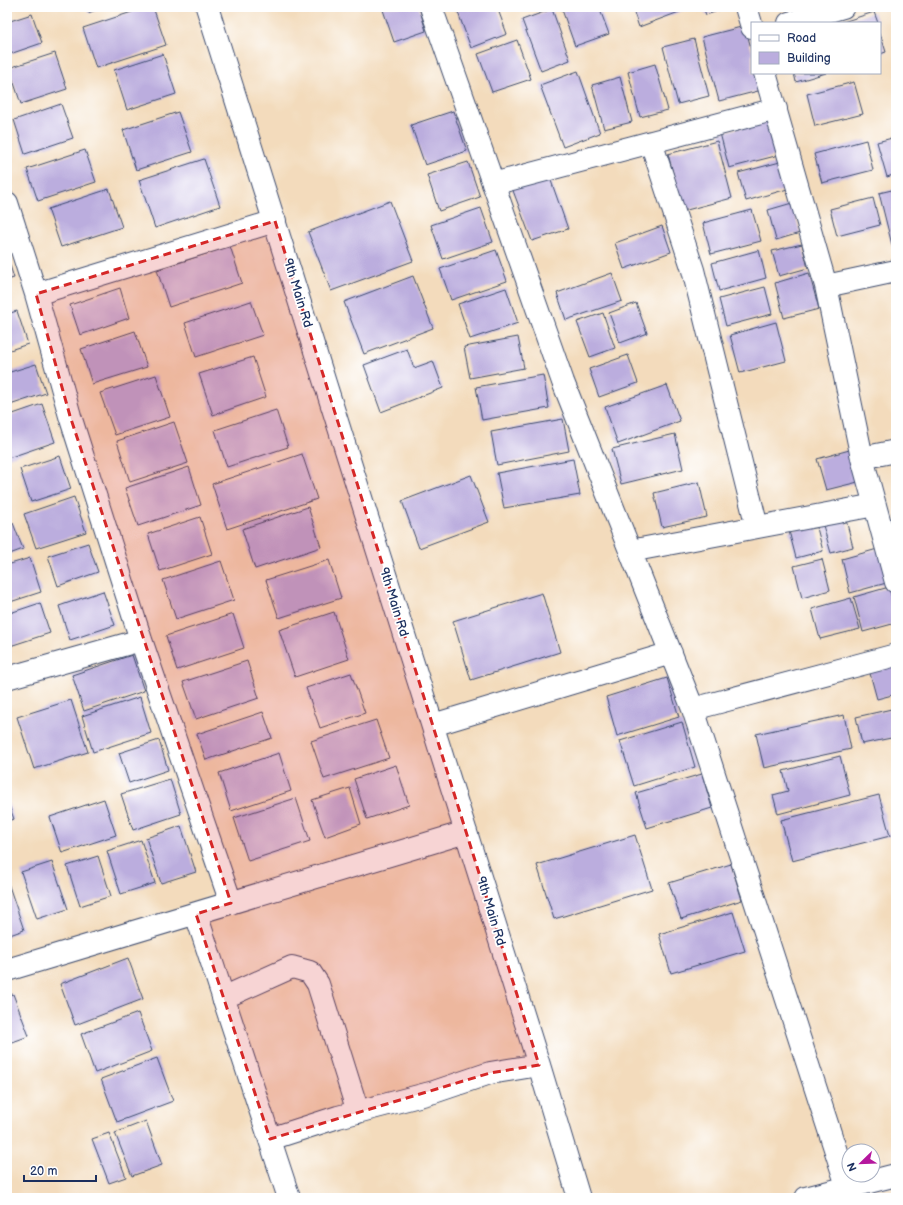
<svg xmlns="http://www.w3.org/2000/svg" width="903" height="1205" font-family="'Balsamiq Sans',sans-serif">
<rect width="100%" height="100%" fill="#fff"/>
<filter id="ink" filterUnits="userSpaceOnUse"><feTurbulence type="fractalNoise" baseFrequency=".025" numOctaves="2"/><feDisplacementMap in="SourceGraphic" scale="8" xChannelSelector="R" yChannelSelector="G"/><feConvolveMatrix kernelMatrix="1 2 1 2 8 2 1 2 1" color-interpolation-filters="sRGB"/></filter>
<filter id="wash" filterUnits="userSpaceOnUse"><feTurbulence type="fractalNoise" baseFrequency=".012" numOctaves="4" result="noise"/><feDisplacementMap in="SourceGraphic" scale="16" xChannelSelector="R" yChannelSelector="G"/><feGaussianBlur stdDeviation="0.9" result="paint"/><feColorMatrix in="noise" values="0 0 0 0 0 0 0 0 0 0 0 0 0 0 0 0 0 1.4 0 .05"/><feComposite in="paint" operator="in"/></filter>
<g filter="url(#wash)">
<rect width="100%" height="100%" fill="#f3dbbc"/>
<g id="blocks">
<!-- building -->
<path fill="#bbadde" d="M87 7H104L88 13Z
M147 7H153L166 45 96 68 83 28Z
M382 7H419L426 31 394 42Z
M456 7H497L507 34 471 48Z
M561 7H599L609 34 575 46Z
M632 7H686L687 9 639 27Z
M703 7H729L706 15Z
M552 9 570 60 541 71 522 20Z
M874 12 878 23H840Z
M32 14 42 43 7 55V22Z
M745 26 752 52V73H758L762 90 719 101 702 37Z
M880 33 886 52 880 54Z
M694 39 709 96 678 104 663 47Z
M517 40 531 79 492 92 478 54Z
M55 53 67 89 21 104 9 68Z
M163 54 176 94 127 110 114 70Z
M655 64 668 110 640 117 628 72Z
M578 71 600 133 563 147 540 85Z
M794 73H826L796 82Z
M620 77 632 122 604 129 592 85Z
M854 82 863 114 815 126 807 94Z
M61 104 73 138 25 154 14 120Z
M453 111 467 151 425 165 411 125Z
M178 112 192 152 136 170 123 130Z
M774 119 783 154 729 168 720 133Z
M896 137V174L887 177 877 142Z
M866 140 873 170 822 183 814 154Z
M717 141 732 198 683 211 668 154Z
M85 150 96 182 38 201 27 169Z
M204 159 220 206 155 228 139 180Z
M784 161 791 188 746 201 738 173Z
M468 162 480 197 439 211 427 175Z
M549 175 568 229 532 241 512 188Z
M109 189 122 227 61 247 48 209Z
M896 189V248L893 249 879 193Z
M873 198 880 225 837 236 830 209Z
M390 201 413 261 331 291 308 232Z
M792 203 800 233 776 240 768 210Z
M481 208 493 242 443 259 431 225Z
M752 210 761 241 711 254 703 223Z
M662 226 671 252 624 269 615 243Z
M802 244 808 268 779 276 772 251Z
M230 246 242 283 169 307 157 270Z
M496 250 507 281 451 300 440 269Z
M759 250 766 278 719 291 712 263Z
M7 256 14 278 7 280Z
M612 273 622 301 566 320 557 293Z
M809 273 819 309 784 318 775 283Z
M413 276 433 328 364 354 344 302Z
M765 287 772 314 726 326 719 299Z
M120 288 129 318 80 335 70 305Z
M506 288 518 323 470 339 458 304Z
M251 301 263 335 196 357 185 323Z
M636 303 647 333 620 343 609 313Z
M17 311 28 344 7 351V314Z
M603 313 615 348 590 357 577 322Z
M776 322 786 361 740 373 730 335Z
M135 331 147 367 92 384 81 349Z
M518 337 524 368 470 378 464 347Z
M407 349 414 368 433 361 443 388 381 412 364 365Z
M628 355 638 383 599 397 589 369Z
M253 357 266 397 213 415 199 374Z
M36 364 46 393 7 406V373Z
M156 375 170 417 115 435 100 393Z
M543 375 549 408 482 420 476 387Z
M667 385 680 421 618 444 605 407Z
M42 404 55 442 8 458 7 416Z
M276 410 288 447 227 467 215 430Z
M563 419 569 451 497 465 491 432Z
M174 422 188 463 130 482 117 441Z
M675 434 683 469 621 484 612 449Z
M853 449 862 481 826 490 817 459Z
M302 454 317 499 227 529 212 484Z
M60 456 71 489 31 502 20 469Z
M573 459 580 495 504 508 497 473Z
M189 467 201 505 138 526 125 488Z
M471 475 489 522 419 548 402 501Z
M699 482 707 517 662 527 654 493Z
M74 497 86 532 36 548 24 514Z
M308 507 321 547 255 569 242 529Z
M845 516 853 547 831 553 822 522Z
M200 517 212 554 160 571 148 534Z
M13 523 23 549 7 555V525Z
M816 524 823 551 796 558 789 531Z
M88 543 98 572 58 586 48 556Z
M881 548 890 582 850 593 842 559Z
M30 558 41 592 7 603V565Z
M822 559 830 590 802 598 794 566Z
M329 560 341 598 279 618 266 580Z
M221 561 234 600 176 619 163 580Z
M889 587 896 614V623L863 632 854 597Z
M103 591 115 625 70 640 59 606Z
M542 593 560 652 471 680 453 621Z
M851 598 860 629 820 639 812 609Z
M40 603 50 633 7 647V614Z
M334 612 349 659 295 677 279 630Z
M233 614 244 648 177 670 166 636Z
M132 655 144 691 84 711 72 675Z
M896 659V694L877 699 868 666Z
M247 661 259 698 196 719 183 682Z
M351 673 365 713 320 728 306 688Z
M667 678 679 717 617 736 606 697Z
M140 697 151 733 93 752 82 716Z
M71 700 88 752 34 769 17 717Z
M896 708V737L862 744 856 717Z
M263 712 272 738 206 760 197 734Z
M844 715 851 749 764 768 756 734Z
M376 720 389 758 324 779 311 741Z
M682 722 695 767 634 786 620 741Z
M159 740 168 770 129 783 119 753Z
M279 753 291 791 231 811 219 773Z
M840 756 850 795 778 814 773 795 788 791 783 771Z
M396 765 409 805 367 819 354 779Z
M702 774 712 808 647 828 636 793Z
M170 779 181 814 133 830 121 794Z
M350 788 361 824 325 837 312 800Z
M879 795 890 836 792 861 781 820Z
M296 798 310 841 248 861 234 818Z
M104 799 116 835 62 853 50 817Z
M7 800 14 819 7 821Z
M181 826 196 872 161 883 146 838Z
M635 835 652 889 554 919 537 865Z
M141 840 155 883 121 894 107 851Z
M98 856 111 896 80 906 67 866Z
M52 862 68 909 37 919 21 872Z
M731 864 742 900 681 919 669 883Z
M7 880 24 930 7 936Z
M733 912 745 951 671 973 659 934Z
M128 958 143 999 75 1025 60 984Z
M13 994 29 1036 7 1044V996Z
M138 1013 152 1051 95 1073 81 1034Z
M157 1058 173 1101 117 1122 101 1079Z
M146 1121 162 1165 132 1176 115 1133Z
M109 1133 126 1177 109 1183 92 1139Z"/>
</g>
</g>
<g filter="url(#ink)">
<use href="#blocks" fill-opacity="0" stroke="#3b496c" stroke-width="1"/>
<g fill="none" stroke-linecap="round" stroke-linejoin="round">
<!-- street casing -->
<g stroke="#3b496c" stroke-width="24">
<path id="street" d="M207 7 539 1065 579 1198
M431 7 563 382 693 709 851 1198
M746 7 752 27
M789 23 843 7
M765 73 826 286 862 458 896 582
M651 142 693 270 757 527
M493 184 776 109
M7 203 36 294 70 416 141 640 231 903
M826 286 896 271
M36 294 275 221
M862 458 896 451
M630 551 875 505
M7 678 141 640
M693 709 896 655
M433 725 671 653
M196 914 289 1198
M7 970 466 832
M223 998 292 967 310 972 318 984 358 1112
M270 1139 338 1117 434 1092 490 1073 539 1065"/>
</g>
<!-- secondary casing -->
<g stroke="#3b496c" stroke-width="24">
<path id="secondary" d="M806 1198 896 1175"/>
</g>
<!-- street -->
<use href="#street" stroke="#fff" stroke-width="22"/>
<!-- secondary -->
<use href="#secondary" stroke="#fff" stroke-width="22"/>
</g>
</g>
<!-- marked area -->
<path fill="#d62828" fill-opacity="0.2" stroke="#d62828" stroke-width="3" stroke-dasharray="8 5" stroke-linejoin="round" d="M275 221 539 1065 490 1073 270 1139 196 914 231 903 70 416 36 294Z"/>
<g text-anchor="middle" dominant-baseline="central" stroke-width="3.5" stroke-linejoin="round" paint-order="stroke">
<!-- street labels -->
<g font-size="13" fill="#1b2f5e" stroke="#fff">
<text transform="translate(298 293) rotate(73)">9th Main Rd</text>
<text transform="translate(394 602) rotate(73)">9th Main Rd</text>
<text transform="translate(491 911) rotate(73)">9th Main Rd</text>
</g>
</g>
<!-- margin -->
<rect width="903" height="1205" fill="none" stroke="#fff" stroke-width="24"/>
<!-- legend -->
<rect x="751" y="22" width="130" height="52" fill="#ffffff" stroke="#a4acbf"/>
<rect x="759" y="35" width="20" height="6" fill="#ffffff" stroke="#a4acbf"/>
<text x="787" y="42" font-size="12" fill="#1b2f5e">Road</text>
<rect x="759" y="52" width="20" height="12" fill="#bbadde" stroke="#a4acbf"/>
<text x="787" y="62" font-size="12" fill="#1b2f5e">Building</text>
<!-- north arrow -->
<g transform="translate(861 1163) rotate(247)"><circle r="19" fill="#ffffff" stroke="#a4acbf"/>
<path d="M0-3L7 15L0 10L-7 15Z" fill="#b5179e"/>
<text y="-6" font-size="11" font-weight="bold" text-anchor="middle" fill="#1b2f5e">N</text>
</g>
<!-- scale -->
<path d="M24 1175v6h72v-6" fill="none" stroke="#1b2f5e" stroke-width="2"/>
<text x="30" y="1175" font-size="12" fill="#1b2f5e" stroke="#ffffff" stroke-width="3" paint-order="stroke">20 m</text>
</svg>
